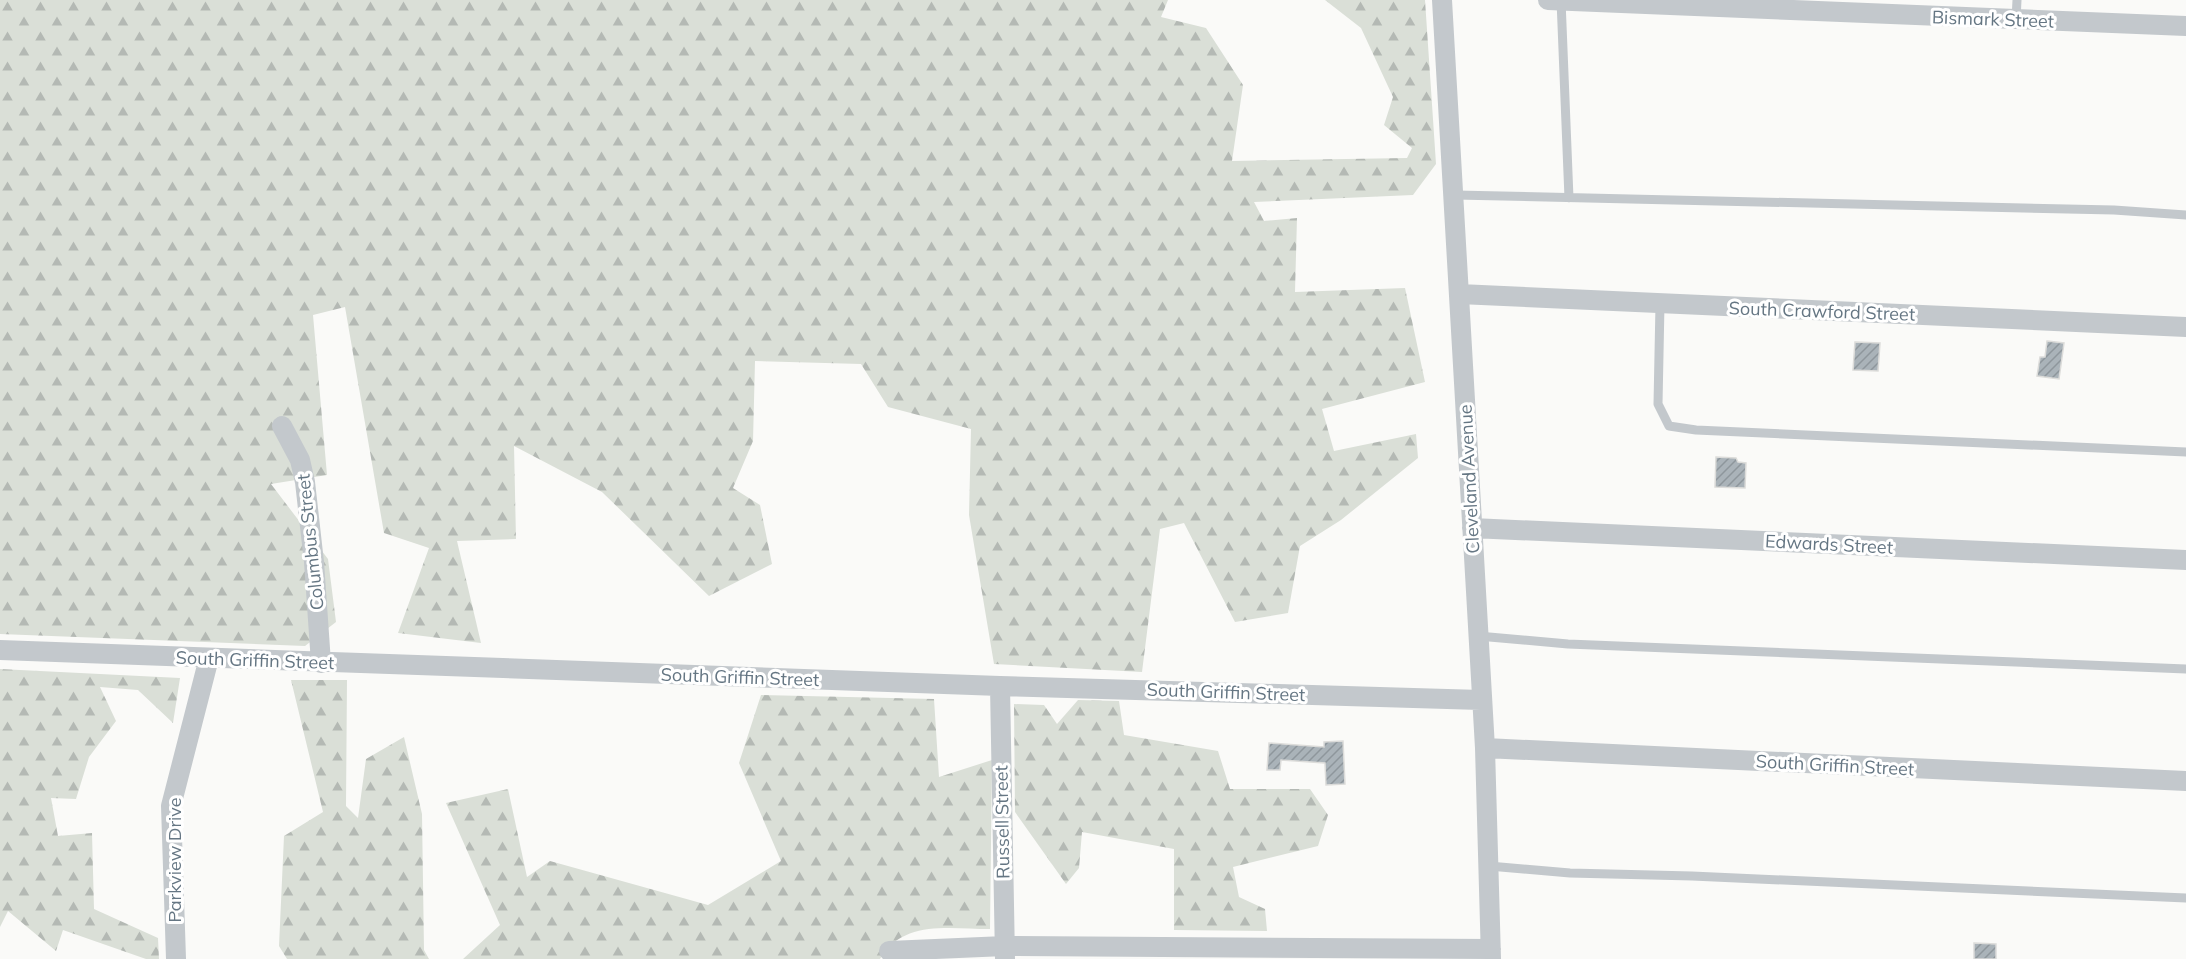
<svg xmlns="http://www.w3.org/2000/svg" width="2186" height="959" font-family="Mulish,sans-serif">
<defs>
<pattern id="forest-firs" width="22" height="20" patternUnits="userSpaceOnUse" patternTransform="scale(1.5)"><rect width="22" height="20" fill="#dadfd7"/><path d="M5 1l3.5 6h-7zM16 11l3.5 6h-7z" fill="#b4b9b4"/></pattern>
<pattern id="building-hatch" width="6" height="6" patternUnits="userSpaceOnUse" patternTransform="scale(1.5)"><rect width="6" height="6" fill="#aab3b9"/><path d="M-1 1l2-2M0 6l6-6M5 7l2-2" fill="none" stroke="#8e969c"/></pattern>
</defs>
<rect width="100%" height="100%" fill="#fafaf8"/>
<!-- forest -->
<path fill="url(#forest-firs)" d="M0 0H1168L1161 17 1206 28 1243 85 1232 161 1407 158 1412 148 1384 125 1393 97 1361 28 1325 0H1425L1436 164 1413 195 1254 202 1264 221 1297 218 1295 292 1405 288 1425 382 1322 409 1334 451 1416 434 1418 458 1341 520 1300 546 1288 613 1235 622 1184 523 1160 529 1142 672 994 664 969 515 971 429 888 407 861 364 755 361 753 441 733 488 760 505 772 564 709 596 602 492 514 446 516 539 457 541 481 643 398 633 429 548 384 533 345 307 313 315 327 475 271 484 328 559 336 622 305 646 0 634Z
M0 669 180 678 173 723 138 690 100 687 116 721 89 757 76 799 51 798 58 836 92 833 94 909 158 938 159 959H146L63 930 56 951 8 911 0 927Z
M291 680H347L346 806 358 818 366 759 404 737 422 814 424 950 429 959H287L279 946 284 836 323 812Z
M761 695 934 699 939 777 992 760 990 929C950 929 903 919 880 959H463L500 925 446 803 508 789 527 877 550 861 708 905 781 861 739 763Z
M1078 700 1119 701 1124 735 1218 751 1230 789H1310L1328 815 1318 846 1233 867 1239 897 1265 909 1267 931 1174 930V849L1082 832 1079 868 1066 884 1015 812 1014 704 1044 705 1057 724Z"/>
<!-- building -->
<path fill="url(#building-hatch)" stroke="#dcdcda" stroke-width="1.5" d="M2047 341 2064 343 2059 379 2037 376 2040 357H2045Z
M1855 342 1880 343 1878 371 1853 370Z
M1716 457 1736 458 1738 462 1746 463 1745 488 1715 487Z
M1343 741 1345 784 1326 785 1325 763 1281 760 1280 770H1267L1269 743 1324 747V742Z
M1974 943 1996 944V959H1974Z"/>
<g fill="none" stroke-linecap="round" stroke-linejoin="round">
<!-- service -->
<path stroke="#c3c8cc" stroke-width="9" d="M1561 0 1569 198
M2016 20 2017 0
M1455 195 2114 210 2186 215
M1660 304 1658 404 1669 426 1696 430 2186 452
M1478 636 1568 644 2186 669
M1489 866 1570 873 1692 876 2186 898"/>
<!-- minor -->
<path stroke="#c3c8cc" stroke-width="20" d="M1442 0 1485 748 1491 959
M1548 0 2186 26
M1459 294 2186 327
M282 426 300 460 305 482 314 562 321 663
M1472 528 2186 560
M0 650 1000 686 1481 700
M1000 686 1005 959
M1485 748 2186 781
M889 951 1005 946 1491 949
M176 959 171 806 209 658"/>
</g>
<g text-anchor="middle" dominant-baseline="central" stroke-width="6" stroke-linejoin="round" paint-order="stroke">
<!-- street labels -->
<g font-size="18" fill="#657683" stroke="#fff">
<text transform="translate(1993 19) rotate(2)">Bismark Street</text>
<text transform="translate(1822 311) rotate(2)">South Crawford Street</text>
<text transform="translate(1469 479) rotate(-93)">Cleveland Avenue</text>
<text transform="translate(310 542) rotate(-96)">Columbus Street</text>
<text transform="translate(1829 544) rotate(3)">Edwards Street</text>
<text transform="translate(255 660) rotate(2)">South Griffin Street</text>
<text transform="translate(740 677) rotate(2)">South Griffin Street</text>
<text transform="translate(1226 692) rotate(2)">South Griffin Street</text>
<text transform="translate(1835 765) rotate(3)">South Griffin Street</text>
<text transform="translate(1002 822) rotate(-91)">Russell Street</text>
<text transform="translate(174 860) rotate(-90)">Parkview Drive</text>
</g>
</g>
</svg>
